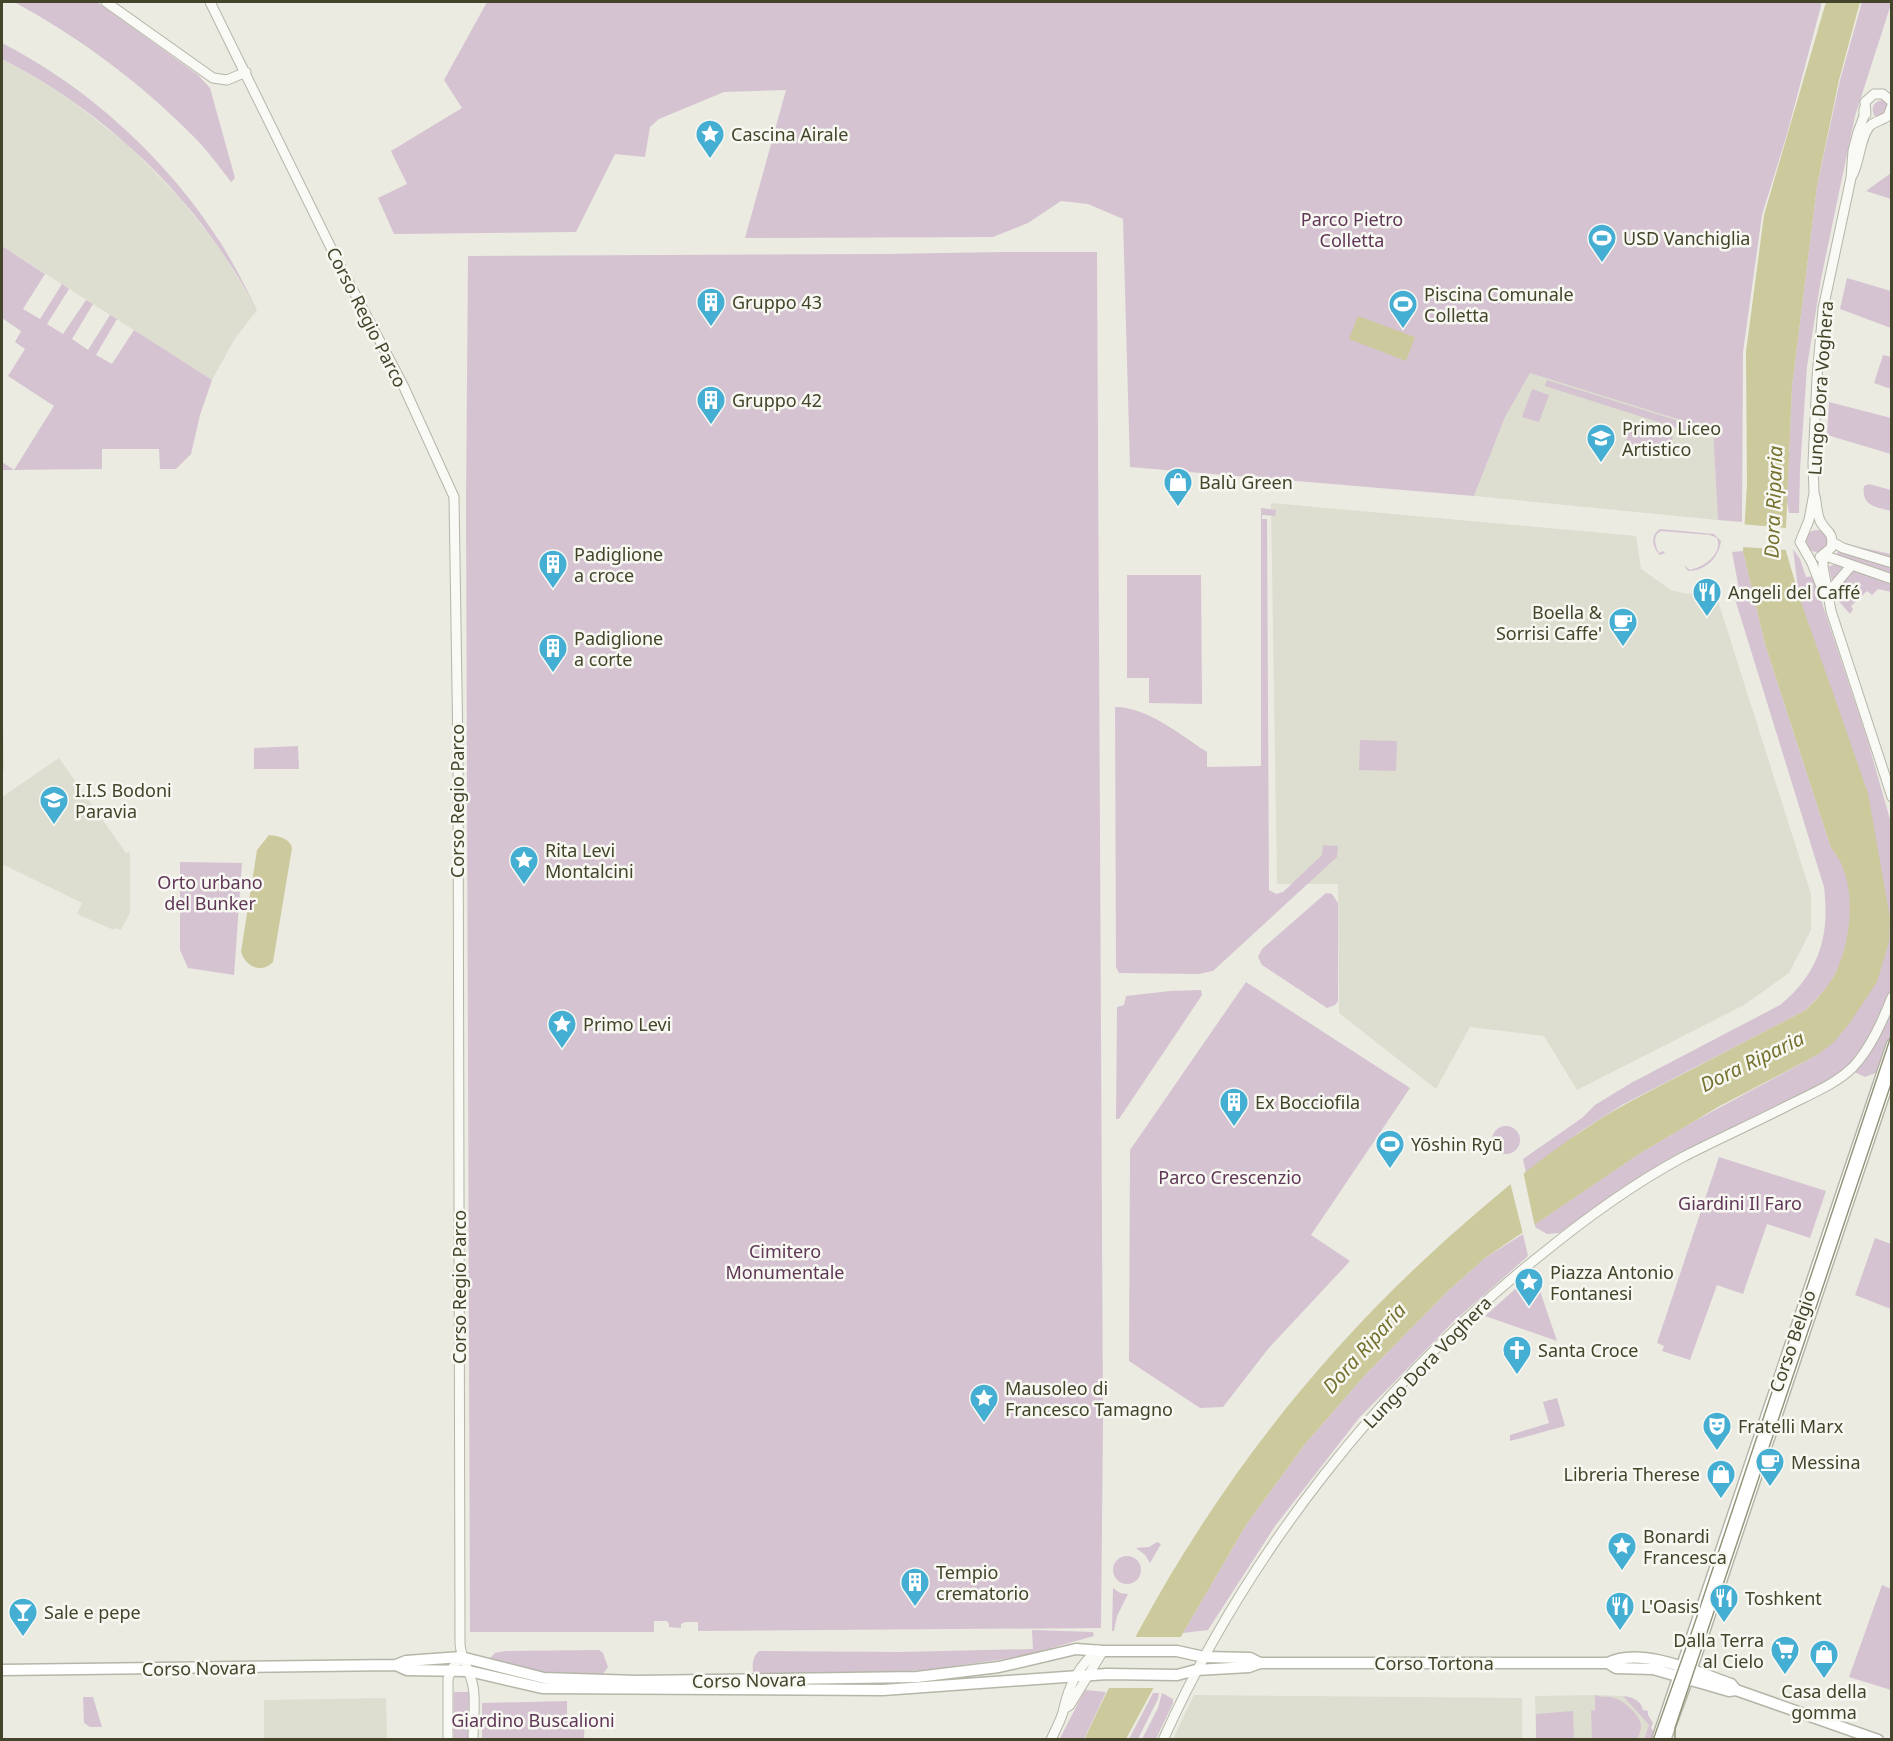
<svg xmlns="http://www.w3.org/2000/svg" width="1893" height="1741" font-family="'Noto Sans',sans-serif">
<rect width="100%" height="100%" fill="#ebebe2"/>
<!-- built -->
<path fill="#ddddd0" d="M2 59 31 75 69 99 128 145 180 198 223 253 257 310 234 340 212 380 2 246Z
M1530 372 1713 430 1718 520 1474 496 1505 417Z
M1271 503 1636 536 1641 569 1671 590 1687 594 1717 590 1719 604 1811 894V930L1789 973 1744 1005 1577 1090 1544 1036 1470 1027 1436 1089 1339 1013 1338 884H1277Z
M2 674 4 769 2 771Z
M59 758 126 853 130 852V913L121 930 116 928 114 930 77 914 82 903 2 864V797Z
M1194 1695 1522 1698V1739H1173Z
M1595 1695 1623 1696 1649 1725 1644 1739H1536L1535 1696Z
M386 1698 387 1739H264V1700Z"/>
<!-- green -->
<path fill="#d5c3d2" d="M14 2H97L198 75 210 88 235 178 231 182C218 165 205 147 190 133 138 81 79 37 14 2Z
M487 2H1822L1787 134 1762 215 1743 352 1742 522 1718 520 1713 430 1530 373 1505 417 1474 496 1130 467 1123 219 1088 204 1061 201 1028 223 993 237 745 238 786 90 724 92 659 119 650 127 645 157 615 154 576 232 394 234 378 198 407 184 391 151 462 108 444 80Z
M1862 2H1891V4L1855 116 1821 279 1807 367 1800 470 1799 513H1789L1787 502 1792 387 1817 186 1840 80Z
M2 43C90 88 169 161 222 245 235 266 246 288 257 310 244 286 229 261 214 241 161 166 85 101 2 59Z
M1883 100 1889 103 1891 114 1878 119C1869 112 1872 101 1883 100Z
M1891 173V199L1866 191Z
M2 246 45 274 23 309 40 319 62 284 69 289 47 324 63 334 86 300 93 304 72 339 88 350 110 315 117 319 96 355 112 364 134 330 212 380 200 415 191 454 176 469H160L159 449H102V469L2 470V462L14 470 54 406 8 376 25 349 15 342 21 331 2 318Z
M1005 252H1097L1103 1423 1101 1628 698 1631V1622H685L681 1624V1628L669 1627V1624L667 1621H654V1632H470L466 504 468 256 884 254Z
M1847 278 1891 291V328L1840 309Z
M1883 355 1891 357V389L1874 383Z
M1547 380 1695 426 1693 433 1545 386Z
M1532 389 1549 395 1539 422 1522 417Z
M1829 402 1891 418V454L1827 435Z
M1632 423 1673 437 1667 457 1625 444Z
M1869 484 1891 490V511C1876 507 1861 506 1864 486Z
M1261 508 1276 510 1275 516 1262 515V519H1267L1269 890 1276 894 1283 892 1322 855 1323 845 1338 846 1337 857 1213 971 1199 974 1119 973 1116 967 1115 707C1148 707 1180 735 1207 752V767L1261 766Z
M1660 529 1714 534 1721 541C1719 558 1705 571 1688 571L1684 565 1690 570C1704 567 1723 554 1717 538L1710 535 1661 531C1652 536 1655 545 1659 553L1663 551 1665 553 1660 555C1652 548 1650 535 1660 529Z
M1806 541a11 11 0 1 1 22 0a11 11 0 1 1-22 0Z
M1841 543 1891 554V592L1878 589 1872 595 1867 591 1851 606 1853 609 1850 614 1835 597 1829 566 1833 565Z
M1793 549 1800 559 1806 577 1817 576 1822 603 1868 742 1891 823 1892 1033 1878 1072 1865 1077 1848 1069 1843 1075 1621 1190 1559 1233 1547 1234 1535 1227V1224L1639 1154 1691 1123 1817 1055 1877 981 1799 596Z
M1743 551 1765 644 1831 848C1860 880 1853 941 1834 976 1827 989 1816 1000 1804 1011L1622 1105 1581 1131 1526 1173 1523 1159 1582 1118 1595 1105 1631 1083 1780 1005C1819 973 1830 936 1824 887L1735 599 1739 589 1732 552Z
M1127 575H1201L1202 704 1149 703V678H1127Z
M1360 740 1397 741 1396 771 1359 770Z
M298 746 299 769H254V748Z
M180 862 242 863 234 975 188 968 180 950Z
M1326 893 1332 894 1338 903V1001L1335 1005 1327 1008 1262 965 1258 957 1262 949Z
M1246 982 1410 1088 1311 1235 1350 1261 1268 1349 1223 1407 1200 1408 1129 1361 1130 1150Z
M1201 990 1202 995 1119 1119H1116L1117 1007 1124 1005 1126 996 1170 991Z
M1492 1140a14 14 0 1 1 28 0a14 14 0 1 1-28 0Z
M1719 1157 1826 1191 1810 1238 1767 1224 1743 1294 1717 1285 1690 1360 1662 1351 1664 1346 1657 1343Z
M1523 1234 1528 1256 1453 1322 1359 1418 1275 1526 1208 1630 1183 1633 1246 1525 1305 1444 1366 1374 1449 1290 1485 1258Z
M1875 1238 1891 1244V1309L1855 1295Z
M1536 1279 1557 1341 1485 1316 1522 1283Z
M1557 1398 1565 1426 1510 1441V1435L1549 1423 1543 1402Z
M1157 1542 1161 1544 1150 1563 1145 1555 1136 1548 1149 1547Z
M1113 1570a14 14 0 1 1 28 0a14 14 0 1 1-28 0Z
M1882 1585 1891 1589V1690L1849 1677Z
M1113 1588 1120 1593 1128 1594 1117 1616 1114 1631H1112Z
M1032 1630 1093 1632 1094 1636 1019 1657 924 1670 842 1675 760 1673 753 1672C752 1664 753 1656 759 1651L901 1652 1033 1649Z
M599 1650 603 1653 608 1667 603 1674 556 1675 523 1671 489 1659 495 1653 506 1651Z
M1085 1690 1106 1692 1084 1739 1059 1740Z
M454 1692H469L468 1739H454Z
M1153 1693H1159L1158 1699 1138 1739H1129Z
M1162 1693 1173 1699V1703L1156 1739H1142L1158 1708Z
M1595 1695C1601 1698 1603 1696 1609 1697 1622 1698 1639 1713 1641 1725 1641 1731 1639 1735 1637 1739H1592L1591 1711 1595 1710Z
M1623 1696C1632 1697 1641 1700 1643 1710L1648 1711V1715L1653 1723 1651 1728 1654 1732 1651 1739H1644L1649 1725Z
M83 1697H93L102 1727H90L84 1723Z
M567 1701V1715L585 1716 584 1739H482V1703Z
M1573 1711 1574 1739H1536V1714Z"/>
<!-- water -->
<path fill="#ccc99d" d="M1826 2H1860L1839 80 1817 186 1792 387 1786 528V551L1799 596 1868 793 1890 918 1889 942 1877 982 1849 1024 1833 1043 1817 1055 1718 1107 1639 1154 1485 1258 1449 1290 1366 1374 1305 1444 1246 1525 1183 1633 1126 1739 1084 1740C1175 1543 1288 1381 1450 1236 1492 1199 1535 1162 1582 1131 1614 1109 1648 1092 1683 1074 1723 1053 1764 1032 1804 1011 1816 1001 1826 989 1834 976 1852 942 1859 879 1831 848L1765 644 1743 551 1747 484 1746 352 1764 215Z
M1358 316 1415 337 1406 361 1349 339Z
M269 835C278 836 290 838 292 848L273 962C261 974 246 967 241 952L257 850Z"/>
<!-- pier -->
<path fill="#ebebe2" d="M1741 524 1787 528 1786 550 1742 547Z
M1523 1171 1535 1227 1523 1234 1510 1182Z
M1132 1637H1184L1156 1688H1104Z"/>
<g fill="none" stroke-linecap="round" stroke-linejoin="round">
<!-- tertiary casing -->
<g stroke="#b5b6a7" stroke-width="11">
<path id="tertiary" d="M106 2 213 78 227 80 246 72
M210 2 335 256 403 385 454 497 458 752 460 1644C461 1659 470 1670 473 1686 476 1702 473 1722 473 1740
M1866 114 1865 102 1874 94H1883L1892 102
M1852 176C1860 162 1860 135 1871 125 1876 121 1883 120 1888 116L1892 105
M1814 493C1817 501 1816 509 1819 518 1823 532 1835 529 1831 548L1820 557
M1832 542 1843 548 1892 563
M1823 555V566L1831 611 1892 797
M1823 555 1892 579
M1827 594 1821 586 1812 563 1800 542 1809 520 1814 493 1813 463 1817 378 1823 309 1851 178 1853 151 1858 132 1864 116V109
M1827 594 1851 566
M1064 1709 1070 1705 1103 1651
M448 1740V1679L451 1670 461 1657
M1051 1740C1055 1730 1062 1719 1064 1708 1069 1685 1079 1665 1098 1650
M1163 1740C1246 1555 1384 1379 1542 1254 1586 1218 1633 1184 1683 1157 1718 1139 1754 1123 1789 1105 1811 1094 1836 1084 1853 1067 1871 1048 1883 1020 1892 997"/>
</g>
<!-- secondary casing -->
<g stroke="#b5b6a7" stroke-width="13">
<path id="secondary" d="M1608 1663 1616 1668 1653 1669 1729 1691 1736 1690 1878 1740
M396 1665 406 1661 461 1657 544 1678 637 1681 917 1677 999 1667 1076 1649 1103 1651H1177L1204 1657 1250 1658 1260 1663
M2 1670 396 1665 407 1670 469 1671 542 1688 883 1690 1107 1674 1177 1675 1196 1670 1249 1667 1260 1663H1608C1641 1646 1699 1673 1731 1684L1736 1690
M1657 1740 1892 1044
M1665 1740 1696 1656 1892 1071"/>
</g>
<!-- tertiary -->
<use href="#tertiary" stroke="#f9f9f5" stroke-width="9"/>
<!-- secondary -->
<use href="#secondary" stroke="#fff" stroke-width="10"/>
<!-- tram -->
<path stroke="#94957b" stroke-width="1.5" d="M1653 1740 1694 1625 1892 1033
M1675 1740V1728L1892 1081"/>
</g>
<!-- icons -->
<defs>
<g id="sight-pin" transform="scale(1.5)"><path d="M0 17L-7.5 6A9.5 9.5 0 1 1 7.5 6Z" fill="#45aed3" stroke="#f8f8f2"/><path d="M0-6L1.8-2.2L6-1.7L2.9 1.2L3.7 5.4L0 3.3L-3.7 5.4L-2.9 1.2L-6-1.7L-1.8-2.2Z" fill="#fff"/></g>
<g id="stadium-pin" transform="scale(1.5)"><path d="M0 17L-7.5 6A9.5 9.5 0 1 1 7.5 6Z" fill="#45aed3" stroke="#f8f8f2"/><path d="M0-5a6.5 5 0 1 0 0 10a6.5 5 0 1 0 0-10ZM-3.5-1.8h7v3.6h-7Z" fill="#fff"/></g>
<g id="building-pin" transform="scale(1.5)"><path d="M0 17L-7.5 6A9.5 9.5 0 1 1 7.5 6Z" fill="#45aed3" stroke="#f8f8f2"/><path d="M-4-6H4V6H1V3H-1V6H-4ZM-2.5-4.3h1.7v1.8h-1.7ZM.8-4.3h1.7v1.8H.8ZM-2.5-1h1.7V.8h-1.7ZM.8-1h1.7V.8H.8Z" fill="#fff"/></g>
<g id="school-pin" transform="scale(1.5)"><path d="M0 17L-7.5 6A9.5 9.5 0 1 1 7.5 6Z" fill="#45aed3" stroke="#f8f8f2"/><path d="M0-5L7-2L0 1L-7-2ZM-4 1L0 2.5L4 1V4Q0 6-4 4Z" fill="#fff"/></g>
<g id="shop-pin" transform="scale(1.5)"><path d="M0 17L-7.5 6A9.5 9.5 0 1 1 7.5 6Z" fill="#45aed3" stroke="#f8f8f2"/><path d="M-5-2.5h2.3a2.7 3.5 0 0 1 5.4 0H5L5.5 6h-11ZM-1.5-2.5h3a1.5 2.3 0 0 0-3 0Z" fill="#fff"/></g>
<g id="restaurant-pin" transform="scale(1.5)"><path d="M0 17L-7.5 6A9.5 9.5 0 1 1 7.5 6Z" fill="#45aed3" stroke="#f8f8f2"/><path d="M-5-6h1v4h1v-4h1v4h1v-4h1v5L-1.5 .5V6h-2V.5L-5-1ZM5-6V6H3V1.5H1.5Q1.5-4 5-6Z" fill="#fff"/></g>
<g id="cafe-pin" transform="scale(1.5)"><path d="M0 17L-7.5 6A9.5 9.5 0 1 1 7.5 6Z" fill="#45aed3" stroke="#f8f8f2"/><path d="M-5.5-4.5H6V0H3Q3 3.5 0 3.5H-2.5Q-5.5 3.5-5.5 0ZM3-3.2v2h1.7v-2ZM-6 4.5H4V6H-6Z" fill="#fff"/></g>
<g id="church-pin" transform="scale(1.5)"><path d="M0 17L-7.5 6A9.5 9.5 0 1 1 7.5 6Z" fill="#45aed3" stroke="#f8f8f2"/><path d="M-1.2-6h2.4v3.5h3.3v2.4h-3.3V6h-2.4V-.1h-3.3v-2.4h3.3Z" fill="#fff"/></g>
<g id="theatre-pin" transform="scale(1.5)"><path d="M0 17L-7.5 6A9.5 9.5 0 1 1 7.5 6Z" fill="#45aed3" stroke="#f8f8f2"/><path d="M-5-5.5Q0-4 5-5.5V0Q5 5 0 6Q-5 5-5 0ZM-3.3-2.5H-1v1.5H-3.3ZM1-2.5H3.3v1.5H1ZM-2.8 1Q0 5.5 2.8 1Z" fill="#fff"/></g>
<g id="bar-pin" transform="scale(1.5)"><path d="M0 17L-7.5 6A9.5 9.5 0 1 1 7.5 6Z" fill="#45aed3" stroke="#f8f8f2"/><path d="M-6-5H6L.8 .8V4.5H3.5V6h-7V4.5H-.8V.8Z" fill="#fff"/></g>
<g id="supermarket-pin" transform="scale(1.5)"><path d="M0 17L-7.5 6A9.5 9.5 0 1 1 7.5 6Z" fill="#45aed3" stroke="#f8f8f2"/><path d="M-6-5.5h2.5l.6 2H6L4.5 2H-2.5L-4.4-4H-6ZM-1.5 3.2a1.3 1.3 0 1 0 .1 0ZM3 3.2a1.3 1.3 0 1 0 .1 0Z" fill="#fff"/></g>
</defs>
<g fill-rule="evenodd">
<use href="#sight-pin" x="710" y="134"/>
<use href="#stadium-pin" x="1602" y="238"/>
<use href="#building-pin" x="711" y="302"/>
<use href="#stadium-pin" x="1403" y="304"/>
<use href="#building-pin" x="711" y="400"/>
<use href="#school-pin" x="1601" y="438"/>
<use href="#shop-pin" x="1178" y="482"/>
<use href="#building-pin" x="553" y="564"/>
<use href="#restaurant-pin" x="1707" y="592"/>
<use href="#cafe-pin" x="1623" y="622"/>
<use href="#building-pin" x="553" y="648"/>
<use href="#school-pin" x="54" y="800"/>
<use href="#sight-pin" x="524" y="860"/>
<use href="#sight-pin" x="562" y="1024"/>
<use href="#building-pin" x="1234" y="1102"/>
<use href="#stadium-pin" x="1390" y="1144"/>
<use href="#sight-pin" x="1529" y="1282"/>
<use href="#church-pin" x="1517" y="1350"/>
<use href="#sight-pin" x="984" y="1398"/>
<use href="#theatre-pin" x="1717" y="1426"/>
<use href="#cafe-pin" x="1770" y="1462"/>
<use href="#shop-pin" x="1721" y="1474"/>
<use href="#sight-pin" x="1622" y="1546"/>
<use href="#building-pin" x="915" y="1582"/>
<use href="#restaurant-pin" x="1724" y="1598"/>
<use href="#restaurant-pin" x="1620" y="1606"/>
<use href="#bar-pin" x="23" y="1612"/>
<use href="#supermarket-pin" x="1785" y="1650"/>
<use href="#shop-pin" x="1824" y="1654"/>
</g>
<g text-anchor="middle" dominant-baseline="central" stroke-width="5" stroke-linejoin="round" paint-order="stroke">
<!-- poi labels -->
<g font-size="18" fill="#43442a" stroke="#f8f8f2" text-anchor="start">
<text x="731" y="134">Cascina Airale</text>
<text x="1623" y="238">USD Vanchiglia</text>
<text x="1424" y="294">Piscina Comunale<tspan x="1424" dy="21">Colletta</tspan></text>
<text x="732" y="302">Gruppo 43</text>
<text x="732" y="400">Gruppo 42</text>
<text x="1622" y="428">Primo Liceo<tspan x="1622" dy="21">Artistico</tspan></text>
<text x="1199" y="482">Balù Green</text>
<text x="574" y="554">Padiglione<tspan x="574" dy="21">a croce</tspan></text>
<text x="1728" y="592">Angeli del Caffé</text>
<text x="1602" y="612" text-anchor="end">Boella &amp;<tspan x="1602" dy="21">Sorrisi Caffe'</tspan></text>
<text x="574" y="638">Padiglione<tspan x="574" dy="21">a corte</tspan></text>
<text x="75" y="790">I.I.S Bodoni<tspan x="75" dy="21">Paravia</tspan></text>
<text x="545" y="850">Rita Levi<tspan x="545" dy="21">Montalcini</tspan></text>
<text x="583" y="1024">Primo Levi</text>
<text x="1255" y="1102">Ex Bocciofila</text>
<text x="1411" y="1144">Yōshin Ryū</text>
<text x="1550" y="1272">Piazza Antonio<tspan x="1550" dy="21">Fontanesi</tspan></text>
<text x="1538" y="1350">Santa Croce</text>
<text x="1005" y="1388">Mausoleo di<tspan x="1005" dy="21">Francesco Tamagno</tspan></text>
<text x="1738" y="1426">Fratelli Marx</text>
<text x="1791" y="1462">Messina</text>
<text x="1700" y="1474" text-anchor="end">Libreria Therese</text>
<text x="1643" y="1536">Bonardi<tspan x="1643" dy="21">Francesca</tspan></text>
<text x="936" y="1572">Tempio<tspan x="936" dy="21">crematorio</tspan></text>
<text x="1745" y="1598">Toshkent</text>
<text x="1641" y="1606">L'Oasis</text>
<text x="44" y="1612">Sale e pepe</text>
<text x="1764" y="1640" text-anchor="end">Dalla Terra<tspan x="1764" dy="21">al Cielo</tspan></text>
<text x="1824" y="1691" text-anchor="middle">Casa della<tspan x="1824" dy="21">gomma</tspan></text>
</g>
<!-- park labels -->
<g font-size="18" fill="#603657" stroke="#f8f8f2">
<text x="1352" y="219">Parco Pietro<tspan x="1352" dy="21">Colletta</tspan></text>
<text x="210" y="882">Orto urbano<tspan x="210" dy="21">del Bunker</tspan></text>
<text x="1230" y="1177">Parco Crescenzio</text>
<text x="1740" y="1203">Giardini Il Faro</text>
<text x="785" y="1251">Cimitero<tspan x="785" dy="21">Monumentale</tspan></text>
<text x="533" y="1720">Giardino Buscalioni</text>
</g>
<!-- street labels -->
<g font-size="18" fill="#43442a" stroke="#f8f8f2">
<text transform="translate(367 317) rotate(63)">Corso Regio Parco</text>
<text transform="translate(1820 388) rotate(-86)">Lungo Dora Voghera</text>
<text transform="translate(457 801) rotate(-90)">Corso Regio Parco</text>
<text transform="translate(459 1287) rotate(-90)">Corso Regio Parco</text>
<text transform="translate(1792 1341) rotate(-71)">Corso Belgio</text>
<text transform="translate(1427 1362) rotate(-46)">Lungo Dora Voghera</text>
<text x="1434" y="1663">Corso Tortona</text>
<text transform="translate(199 1668) rotate(-1)">Corso Novara</text>
<text transform="translate(749 1680) rotate(-1)">Corso Novara</text>
</g>
<!-- water labels -->
<g font-size="20" font-style="italic" fill="#757230" stroke="#f8f8f2">
<text transform="translate(1773 502) rotate(-88)">Dora Riparia</text>
<text transform="translate(1752 1061) rotate(-26)">Dora Riparia</text>
<text transform="translate(1364 1348) rotate(-48)">Dora Riparia</text>
</g>
</g>
<!-- border -->
<rect width="1893" height="1741" fill="none" stroke="#43442a" stroke-width="6"/>
</svg>
